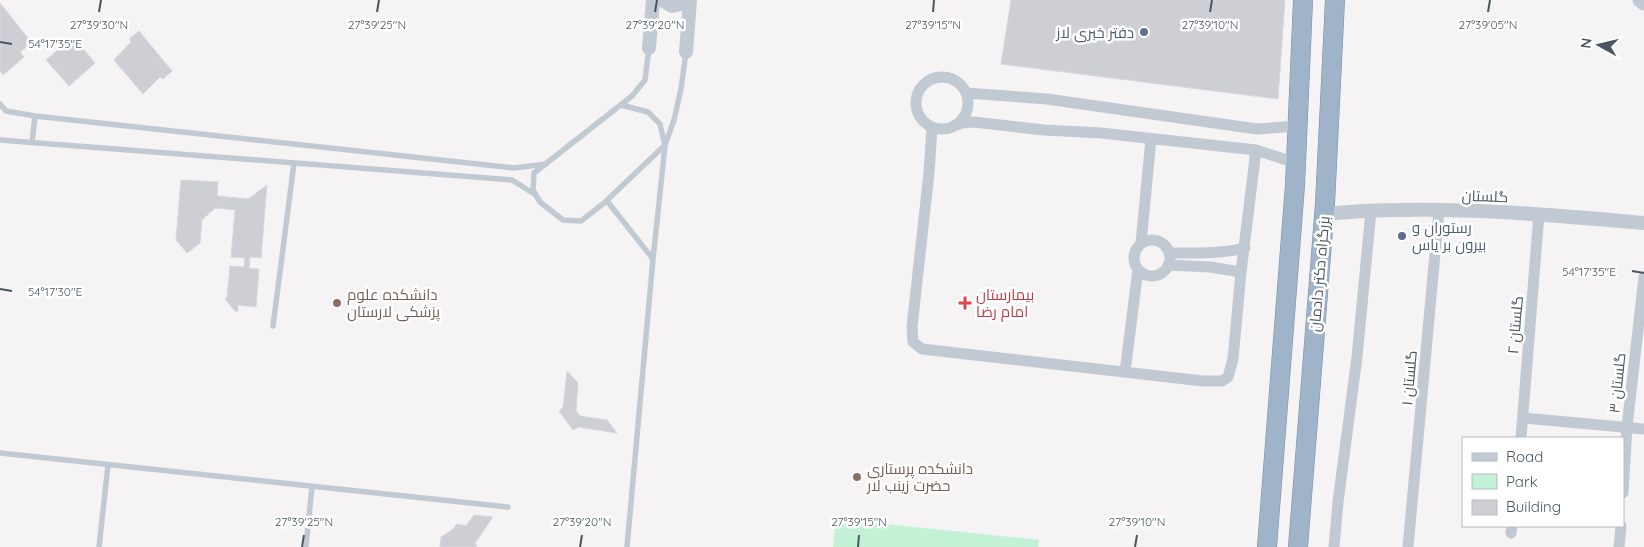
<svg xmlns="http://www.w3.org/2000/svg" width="1644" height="547" font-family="Quicksand,Cairo,sans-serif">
<rect width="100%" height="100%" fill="#f5f3f3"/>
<!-- green -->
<path fill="#c3f1d5" d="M836 519 1039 540 1038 547H833Z"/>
<!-- building -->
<path fill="#cdcfd5" stroke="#d7d9de" d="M1011 0H1285L1278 99 1001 64Z
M0 3 32 43 20 52 24 57 3 75 0 71Z
M139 31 172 71 163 79 160 77 143 94 114 60 131 42 130 38Z
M73 37 95 63 69 86 46 60Z
M181 180 218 182 217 196 248 199 267 185 261 258 250 257 249 268 259 269 256 307 238 305V312L235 311 225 299 227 298 230 266 244 267 245 258 231 257 235 210 215 208 202 220 200 243 187 253 176 240Z
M567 371 578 383 576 411 580 416 607 420 617 433 579 427 573 430 559 411 563 407Z
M474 515 493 517 475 543 477 547H440L441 537 452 530 457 524 466 526Z"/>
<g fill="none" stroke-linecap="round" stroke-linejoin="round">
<!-- trunk casing -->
<g stroke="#7690ad" stroke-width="20">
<path id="trunk" d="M1267 547 1295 185 1303 0
M1298 547 1325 204 1335 0"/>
</g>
<!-- service -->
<path stroke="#c1cad2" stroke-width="5.5" d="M649 48 645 80 632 96 534 173 533 190 540 202 563 220 581 221 604 203 665 145 674 120 681 89 686 52
M0 104 6 111 35 116 514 168 546 164
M0 140 512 180 536 195
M32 142 35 116
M607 201 653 259 665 146 660 124 648 112 621 105
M273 326 294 163
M0 453 508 507
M99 547 108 465
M306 547 312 486
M627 547 653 259"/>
<!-- minor -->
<path stroke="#c1cad2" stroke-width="11" d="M916 103a26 26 0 1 1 52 0a26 26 0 1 1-52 0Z
M966 93 1047 99 1257 129 1298 126
M957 125 961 123 973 122 1044 130 1101 133 1256 150 1296 163
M932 128 929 173 912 327 913 342 922 349 1203 381H1222L1228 377 1233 359 1241 272 1256 150
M1134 258a18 18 0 1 1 36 0a18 18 0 1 1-36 0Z
M1141 243 1151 139
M1169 253C1194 253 1220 254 1245 248
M1168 265 1210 267 1241 272
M1125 372 1138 269
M1523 418 1644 429
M1521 438 1539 214
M1623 493 1627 427 1644 277
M1511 533 1512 526
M1334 547 1338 502 1357 357 1371 211
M1408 547 1439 210
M1619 547 1621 526"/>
<!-- tertiary -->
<path stroke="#c1cad2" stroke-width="14" d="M662 0 672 6 680 4 683 0
M649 48 653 0
M686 52 690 0
M1324 214C1348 212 1373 210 1397 210 1479 208 1562 216 1644 223"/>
<!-- secondary -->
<path stroke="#c1cbd6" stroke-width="15" d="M1640 0 1644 3"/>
<!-- trunk -->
<use href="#trunk" stroke="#9fb4c9" stroke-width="19"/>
</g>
<!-- ticks -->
<path fill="none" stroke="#4a5661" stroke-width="2" d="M99 12 101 0M377 12 379 0M655 12 657 0M933 12 934 0M1210 12 1212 0M1488 12 1490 0M0 42 12 44M1632 271 1644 273M0 289 12 291M302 547 304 535M580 547 582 535M858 547 859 535M1135 547 1137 535"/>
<!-- markers -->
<g fill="#5c6f8a" stroke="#fff" stroke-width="2">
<circle cx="1144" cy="32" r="5"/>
<circle cx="1402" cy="236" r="5"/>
</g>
<g fill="#8d6e63" stroke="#fff" stroke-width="2">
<circle cx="337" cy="303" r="5"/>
<circle cx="857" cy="477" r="5"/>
</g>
<path fill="#e0444e" stroke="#fff" stroke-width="2" d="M962.5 295.5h5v5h5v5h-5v5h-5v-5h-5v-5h5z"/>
<g text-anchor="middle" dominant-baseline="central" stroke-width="5" stroke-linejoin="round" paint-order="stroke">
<!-- service labels -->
<g font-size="15" fill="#4e5e75" stroke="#fff" text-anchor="end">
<text x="1134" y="32">دفتر خبری لاز</text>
<text x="1412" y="227" text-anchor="start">رستوران و<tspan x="1412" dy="17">بیرون بر یاس</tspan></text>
</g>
<!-- street labels -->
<g font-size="15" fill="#4a5661" stroke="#fff">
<text transform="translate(1485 196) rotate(2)">گلستان</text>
<text transform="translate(1319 274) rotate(-85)">بزرگراه دکتر دادمان</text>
<text transform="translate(1515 325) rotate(-85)">گلستان ۲</text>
<text transform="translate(1409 378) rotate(-85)">گلستان ۱</text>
<text transform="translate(1617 383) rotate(-84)">گلستان ۳</text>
</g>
<!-- education labels -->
<g font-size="15" fill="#785e54" stroke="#fff" text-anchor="start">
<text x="347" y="294">دانشکده علوم<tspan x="347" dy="17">پزشکی لارستان</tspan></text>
<text x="867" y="468">دانشکده پرستاری<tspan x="867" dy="17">حضرت زینب لار</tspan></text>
</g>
<!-- health labels -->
<g font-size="15" fill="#be3a42" stroke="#fff" text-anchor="start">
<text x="976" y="294">بیمارستان<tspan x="976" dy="17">امام رضا</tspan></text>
</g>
</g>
<g font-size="12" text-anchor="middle" fill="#4a5661" stroke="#fff" stroke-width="5" stroke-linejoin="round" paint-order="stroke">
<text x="99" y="29">27°39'30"N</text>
<text x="377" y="29">27°39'25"N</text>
<text x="655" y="29">27°39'20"N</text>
<text x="933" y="29">27°39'15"N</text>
<text x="1210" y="29">27°39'10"N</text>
<text x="1488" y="29">27°39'05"N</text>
<text x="55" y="48">54°17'35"E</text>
<text x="1589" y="276">54°17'35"E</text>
<text x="55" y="296">54°17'30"E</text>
<text x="304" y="526">27°39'25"N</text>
<text x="582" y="526">27°39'20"N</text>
<text x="859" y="526">27°39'15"N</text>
<text x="1137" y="526">27°39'10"N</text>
</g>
<!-- legend -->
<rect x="1462" y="437" width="162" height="90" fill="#ffffff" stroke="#b7bbc0"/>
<rect x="1472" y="453" width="25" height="8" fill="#c1cbd6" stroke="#b7bbc0"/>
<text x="1506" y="462" font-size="15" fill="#4a5661">Road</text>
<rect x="1472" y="474" width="25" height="15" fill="#c3f1d5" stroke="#b7bbc0"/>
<text x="1506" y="487" font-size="15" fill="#4a5661">Park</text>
<rect x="1472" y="500" width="25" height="15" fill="#cdcfd5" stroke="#b7bbc0"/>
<text x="1506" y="512" font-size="15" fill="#4a5661">Building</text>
<!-- north arrow -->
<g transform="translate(1599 45) rotate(278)" stroke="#ffffff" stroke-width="4" paint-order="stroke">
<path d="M0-4L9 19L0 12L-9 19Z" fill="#4a5661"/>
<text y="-8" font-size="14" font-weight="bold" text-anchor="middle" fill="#4a5661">N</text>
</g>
</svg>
